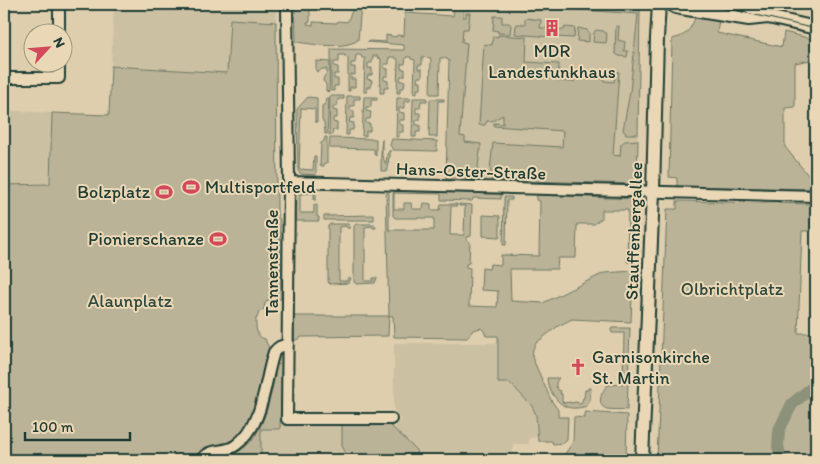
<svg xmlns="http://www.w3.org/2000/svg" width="820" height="464" font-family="Itim,sans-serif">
<rect width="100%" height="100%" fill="#decead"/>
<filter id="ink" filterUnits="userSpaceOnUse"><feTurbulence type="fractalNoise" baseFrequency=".02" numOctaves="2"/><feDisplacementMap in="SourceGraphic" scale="10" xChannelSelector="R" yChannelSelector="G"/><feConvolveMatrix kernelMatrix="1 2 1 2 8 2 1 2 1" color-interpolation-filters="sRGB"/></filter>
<g filter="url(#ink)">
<!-- built -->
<path fill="#ccc0a2" d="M114 4H277L276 22 230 19 228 73 111 66Z
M460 4H565L638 9 640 10 637 182 635 184 446 179Z
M4 110 52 113 50 184 4 185Z
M394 343H498V382L510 383 532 406 536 415 538 437 529 438V444H513V454H504V460H417L416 450 394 429 401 419 394 411Z
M288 423 342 424V445L346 455V460H261V429H280L281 424Z"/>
<!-- green -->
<path fill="#bbb397" stroke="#6d7866" d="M295 4H310V22H307V24L313 25V22L337 23 338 21 347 22 352 11 353 4H361L358 40C344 50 313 44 296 42Z
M454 4H470L469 10H463V17H466V13H470L468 29H463L462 42 467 43 460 136 465 137V142L481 144 477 174 482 175 481 180 446 179 449 60 446 59V58H440L439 94H430L431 58 422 57V65H418V69H422V77H418L417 81H421V89H417V93H414L415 60 411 59V57H406L405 64H401V69H405V76H401L400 81H405L404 88H400V93H397L398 59 395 58V57H389V64H384V68L388 69V76H384V80L388 81V88H384V93H380L381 59 378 58V56H373L372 63H368V68H372V75H368L367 79 372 80 371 87H367V92H364L365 58H362L361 55H356L355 63H351V67H355V75L351 74V79H355V87H350V91H348V58L345 57V55H339V62H334V66L338 67V74H334V79H338V86H334V91H331V49L404 50V45L367 42 370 41 386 42V35L396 37 397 35 404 36 405 13 453 16Z
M561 4 638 9 640 10 638 134H626L623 130 630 92 638 14 566 9V8L561 7Z
M494 16H502V23H509L511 25 510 34 498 33V31L493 30Z
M696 16 719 19 717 33 782 47 784 32 816 40V59L795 63V107L785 108V147L812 180V189L677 186V178L669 177 672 39C687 36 690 30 696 16Z
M525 18 541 20 540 28H551L550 37 515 34 516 26 517 24H525Z
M230 19 276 22 277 214 280 220 281 299 268 300 265 303 264 309 259 312 257 318H256C256 327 255 337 265 339L267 344 269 347 268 356 254 413C249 423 243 434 235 441 229 445 221 447 215 450L213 445C203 447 198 450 195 460H4V185L50 184 52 113 109 115 111 66 227 73Z
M616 26H619L618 40 625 42 624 51H628L627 57 619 56 615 53Z
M565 27 575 28 574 38 554 37 555 29 564 30Z
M578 28 587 30 589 32V42L577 41Z
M596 30 603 31 607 34 606 43 593 42 594 32Z
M498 35 527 37 526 62 559 64 558 81 574 82V76L604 79V81L614 82 616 71 619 72 613 155 620 156 621 144 625 141 638 140 637 182 635 184 492 180 491 178V171L490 170 493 143 562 147 563 131 494 126V123L503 124V115L492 121H487L485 125H479L484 44 492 45 493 36 498 37Z
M316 61 330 62 329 92 326 91V84L323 81 324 77 327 72V69H322L318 72 316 71Z
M330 96H344V99H338L337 106H333V110L337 111V118H333V122L337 123V130H333L332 135H329Z
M347 96H360V99H354V106H350V110L354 111V118H350L349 122 354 123 353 130H349V135H346Z
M308 97 317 98V122H315V109L301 108 299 169 313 170 314 156H316V175L301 174 298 171 297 109Z
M364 97H377V100H371V107H366V111L371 112 370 119H366V123L370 124V131H366V136H362Z
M326 98H329L327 134H325L324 123 322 120V106L325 104Z
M397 98H410V101H404V108H399V112L404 113V120H399V124L403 125V132H399V137H396Z
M413 98H427V101H421L420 108H416V113H420V120H416V125H420V132H416V137H412Z
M430 99H444V101H438L437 137H429Z
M325 137H327V163H324V166H320L321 143 324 141Z
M330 138 376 139V156L374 154V149L329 148Z
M382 139V156L386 164 387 154 390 150V157H389L387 171H381V147Z
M392 139 437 141V151L393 150 390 145Z
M299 188H316V200H314V193L300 194V213H314V205H317V217H319V221H295V193L296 190Z
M395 191 501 194V199L473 198 472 201 441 200V194L394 193V209H404V203H411L412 209H423L424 203 431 204V210H440L441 204H457V206H451L450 235H464L465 206H459V204L472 205 471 236 467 237V240L470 242 469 263 466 264V267L470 268 469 306 497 307 498 291 481 290 482 268 489 269 490 264 501 265V255L539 256 540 201 536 200 537 195 633 199 636 201 634 262H627L628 210H602V218L594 224H577L576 258H558L557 269H510L511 301 543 303 604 273 633 271 631 322 572 319 558 326 536 343 533 349 532 357 551 400 558 410V417H568L567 439 563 443 553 444 552 441H538L536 415 532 406 510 383H498V336H486L484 331 481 328 473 330 467 338 394 337 393 316H389L388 336 302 337 294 341V316H389L386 193H389V230H434V218H395L393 216V193Z
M504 197H512V200H507L506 245H503Z
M677 201 812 204 811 231H802L798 333H816V460H657L667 209H677Z
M374 215V220H324V216Z
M483 215 500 216V237L483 236Z
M330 224H348L350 226V228H347L346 226 339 227V281H347V279L351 278 349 283 330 284 328 282V226Z
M356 224H374L376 226V228H373L372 226 365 227V281H373V278H377L375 283 356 284 354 282V226Z
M612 328H630L627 410C621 409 613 410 607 409 595 405 602 390 608 385L623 384 624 333H612L611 330Z
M281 354 282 355 280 429H261V460H230V456C234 454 238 452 241 450 267 434 273 385 278 357Z
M547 378H559C555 383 555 385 558 390L561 391 560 394H562V401L564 403 570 402V403L577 402 579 404H581L583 398H584L585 390H588V388H591L590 399 587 406C581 408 572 409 567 407 557 404 547 388 547 378Z
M585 412 627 415 626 460H565V454L573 442 574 417 585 418Z
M342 424H389L416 450 417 460H346V455L342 445Z"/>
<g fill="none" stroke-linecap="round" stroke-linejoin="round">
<!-- river -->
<path stroke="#8c917a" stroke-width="12" d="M781 460 778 446 779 430 792 404 809 390 816 387"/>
<!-- minor casing -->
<g stroke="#1f3d34" stroke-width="14">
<path id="minor" d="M59 4V32
M287 4 289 182 287 419H391
M4 78H59V62
M289 182 816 196
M202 460C209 447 225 454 236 445 264 425 264 382 274 352 278 347 281 345 288 345"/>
</g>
<!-- major casing -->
<g stroke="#1f3d34" stroke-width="16">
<path id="major" d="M671 4 676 7 681 8 749 19 768 17
M746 4 768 17 816 28
M642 460 653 192 657 38 659 4"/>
</g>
<!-- minor -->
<use href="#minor" stroke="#ead7b5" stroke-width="10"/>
<!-- major -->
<use href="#major" stroke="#ead7b5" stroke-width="12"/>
<!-- tram -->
<path stroke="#1f3d34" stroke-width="1" d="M697 4 738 11 816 29"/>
</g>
</g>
<!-- icons -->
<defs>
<g id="building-bare" transform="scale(1.35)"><path d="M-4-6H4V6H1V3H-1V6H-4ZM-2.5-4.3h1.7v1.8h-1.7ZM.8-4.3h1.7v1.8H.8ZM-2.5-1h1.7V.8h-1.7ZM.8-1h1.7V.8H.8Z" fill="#d1495b" stroke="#ead7b5" stroke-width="2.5" paint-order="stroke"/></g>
<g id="stadium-bare" transform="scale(1.35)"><path d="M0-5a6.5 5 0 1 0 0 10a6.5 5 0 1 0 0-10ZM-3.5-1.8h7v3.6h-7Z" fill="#d1495b" stroke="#ead7b5" stroke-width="2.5" paint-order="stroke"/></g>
<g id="church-bare" transform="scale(1.35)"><path d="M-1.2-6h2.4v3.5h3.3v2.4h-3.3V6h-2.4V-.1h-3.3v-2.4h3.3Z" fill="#d1495b" stroke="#ead7b5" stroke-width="2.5" paint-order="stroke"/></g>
</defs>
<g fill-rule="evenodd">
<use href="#building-bare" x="552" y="28"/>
<use href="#stadium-bare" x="191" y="187"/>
<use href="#stadium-bare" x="164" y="192"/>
<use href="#stadium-bare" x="218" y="239"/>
<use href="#church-bare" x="578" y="367"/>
</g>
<g text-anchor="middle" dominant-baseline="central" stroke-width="4" stroke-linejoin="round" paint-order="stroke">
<!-- poi labels -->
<g font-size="18" fill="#1f3d34" stroke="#ead7b5" text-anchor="start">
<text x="552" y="51" text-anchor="middle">MDR<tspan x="552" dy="21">Landesfunkhaus</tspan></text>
<text x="205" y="187">Multisportfeld</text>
<text x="150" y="192" text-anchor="end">Bolzplatz</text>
<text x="204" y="239" text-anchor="end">Pionierschanze</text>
<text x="592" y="357">Garnisonkirche<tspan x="592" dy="21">St. Martin</tspan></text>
</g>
<!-- street labels -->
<g font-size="18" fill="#1f3d34" stroke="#ead7b5">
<text transform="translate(471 171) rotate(2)">Hans-Oster-Straße</text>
<text transform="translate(634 231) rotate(-88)">Stauffenbergallee</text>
<text transform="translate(272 263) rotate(-90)">Tannenstraße</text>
</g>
<!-- park labels -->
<g font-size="18" fill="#2f493e" stroke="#ead7b5">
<text x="732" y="289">Olbrichtplatz</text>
<text x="130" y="301">Alaunplatz</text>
</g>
</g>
<!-- margin -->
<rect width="820" height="464" fill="none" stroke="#ead7b5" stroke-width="20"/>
<rect x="10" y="10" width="800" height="444" fill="none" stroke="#1f3d34" stroke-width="2" filter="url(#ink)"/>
<!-- north arrow -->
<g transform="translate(48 48) rotate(64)"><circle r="24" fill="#ead7b5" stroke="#999981"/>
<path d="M0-4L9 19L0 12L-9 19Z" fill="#d1495b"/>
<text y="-8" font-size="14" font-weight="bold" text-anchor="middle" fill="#1f3d34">N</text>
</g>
<!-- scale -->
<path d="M25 432v8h105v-8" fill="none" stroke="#1f3d34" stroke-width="2.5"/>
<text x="32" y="432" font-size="15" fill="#1f3d34" stroke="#ead7b5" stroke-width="4" paint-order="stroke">100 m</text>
</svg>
